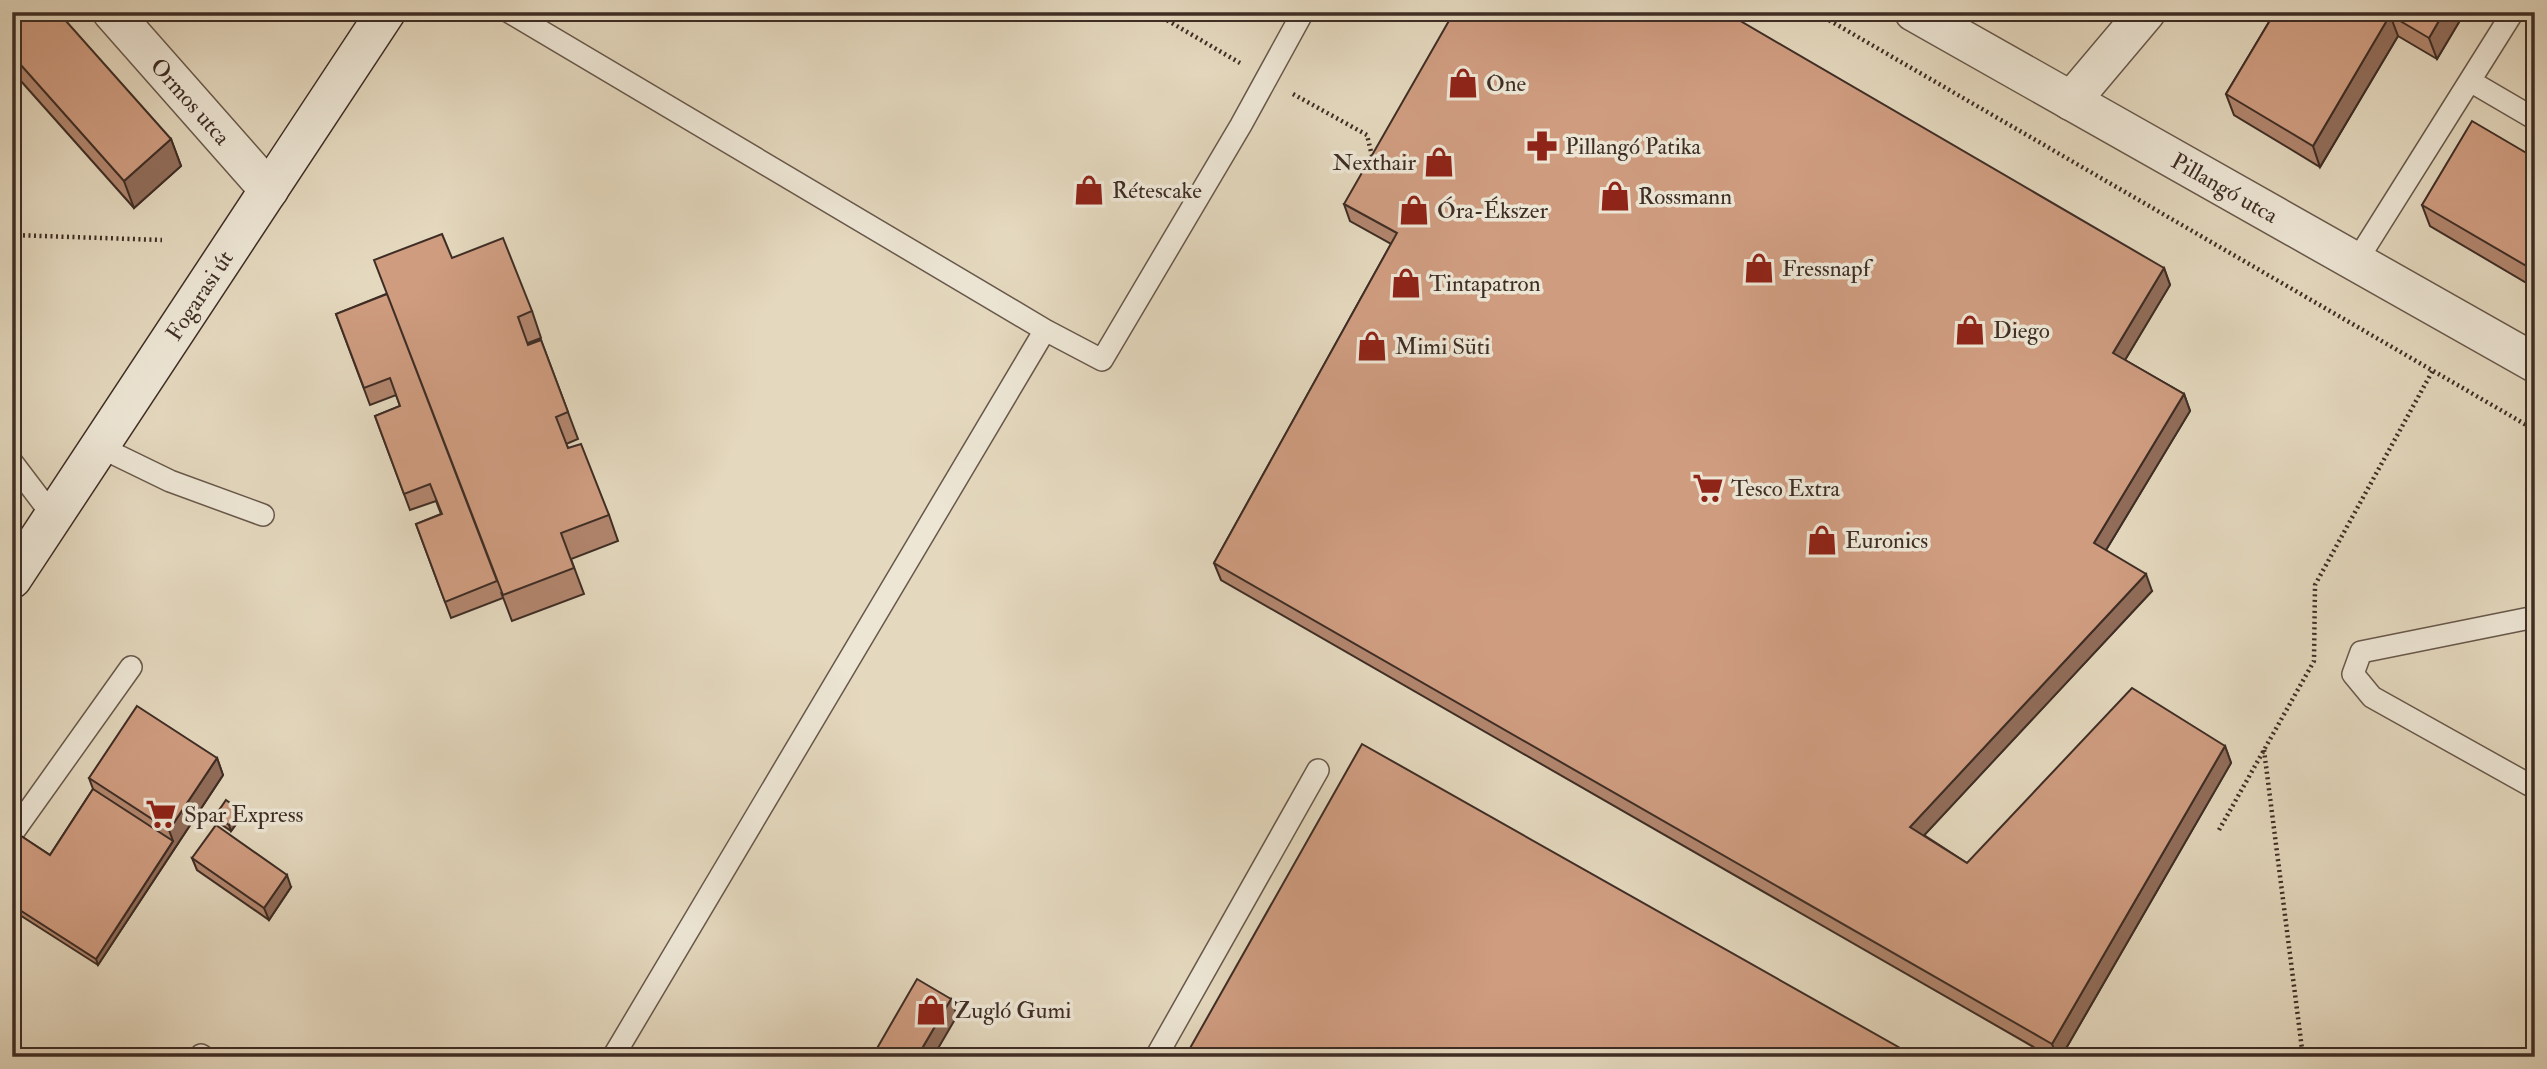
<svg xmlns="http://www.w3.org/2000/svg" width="2547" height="1069" font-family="'IM FELL Double Pica',serif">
<rect width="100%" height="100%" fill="#e4d8be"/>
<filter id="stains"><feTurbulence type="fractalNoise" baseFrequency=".00286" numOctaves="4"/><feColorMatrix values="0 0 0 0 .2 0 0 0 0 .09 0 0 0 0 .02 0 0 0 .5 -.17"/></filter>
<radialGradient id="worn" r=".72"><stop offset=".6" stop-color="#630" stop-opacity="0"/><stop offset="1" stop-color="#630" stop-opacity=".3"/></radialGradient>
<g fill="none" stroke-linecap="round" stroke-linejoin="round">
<!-- service casing -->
<g stroke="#68584b" stroke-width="24">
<path id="service" d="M509 12 1045 330 1102 360 1241 125 1303 12
M2470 81 2535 119
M2356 262 2513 12
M100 447 170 481 263 515
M12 462 53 516
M2535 617 2361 652 2353 674 2372 697 2535 788
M12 834 131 667
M201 1055 204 1057
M613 1057 1045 330
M1156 1057 1318 770"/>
</g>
<!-- minor casing -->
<g stroke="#68584b" stroke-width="41">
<g id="minor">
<path id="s1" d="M112 12 269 190"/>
<path id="s2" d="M1914 12 2535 363"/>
<path d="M2071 101 2146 12"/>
</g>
</g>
<!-- secondary casing -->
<g stroke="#3e2d25" stroke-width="41">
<g id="secondary">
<path id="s3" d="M12 579 386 12"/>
</g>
</g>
<!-- path -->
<path stroke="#3e2d25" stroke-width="4.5" stroke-dasharray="2 3.5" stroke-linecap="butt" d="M1153 12 1240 63
M1815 12 2535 430
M1293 94 1367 135 1373 160
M12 235 162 240
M2264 750 2303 1057
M2219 830 2314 661 2315 585 2433 370"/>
<!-- service -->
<use href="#service" stroke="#ede6d5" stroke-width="21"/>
<!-- minor -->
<use href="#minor" stroke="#ede6d5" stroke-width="38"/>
<!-- secondary -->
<use href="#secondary" stroke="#ede6d5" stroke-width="38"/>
</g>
<!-- wall -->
<path fill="#b2866e" stroke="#3e2d25" stroke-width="2" d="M12 12 171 139 181 166 134 208 12 71Z
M2275 12H2465L2437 59 2398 36 2320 167 2234 115 2226 94Z
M2535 158V288L2430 226 2422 205Z
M1344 204 2164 268 2170 285 2125 360 2184 394 2190 411 2106 550 2152 591 1924 835 1967 863 2225 746 2231 763 2061 1057H2051L1221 580 1214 563 1391 244 1350 221Z
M386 294 532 311 541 338 528 343V345L541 340 578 439 566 444 609 515 618 541 571 559 584 594 512 621 501 592 503 598 451 618 416 524 441 514 436 501 410 510 375 416 400 406 396 395 370 405 336 314Z
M217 758 223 775 98 965 12 910V830L50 855 93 789 89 778Z
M215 816H242L231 831 218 822Z
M192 858 291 887 269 920 197 870Z"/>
<!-- shaded-wall -->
<path fill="#916d5a" stroke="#3e2d25" stroke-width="2" d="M2444 12H2465L2437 59 2429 38Z
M2390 15 2398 36 2320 167 2313 146Z
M171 139 181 166 134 208 124 181Z
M2164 268 2170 285 2119 370 2113 353Z
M2184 394 2190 411 2100 560 2094 543Z
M2146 574 2152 591 1916 844 1910 827Z
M2225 746 2231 763 2061 1057H2057L2052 1044Z
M217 758 223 775 98 965 96 959 173 841 169 830Z
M240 810 242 816 231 831 229 825Z
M287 875 291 887 269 920 264 908Z
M951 999 957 1016 933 1057H917Z"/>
<!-- building -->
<path fill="#cf9c80" stroke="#3e2d25" stroke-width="2" d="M12 12H58L171 139 124 181 12 55Z
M1454 12H1725L2164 268 2113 353 2184 394 2094 543 2146 574 1910 827 1967 863 2132 688 2225 746 2052 1044 1214 563 1397 233 1344 204Z
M2275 12H2444L2429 38 2390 15 2313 146 2226 94Z
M2472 121 2535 158V271L2422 205Z
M442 234 452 258 503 238 532 311 518 317 528 345 541 340 568 412 556 417 568 448 581 444 609 515 561 533 574 568 503 595 374 260Z
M387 294 497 581 445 602 416 524 442 514 430 484 404 494 375 416 400 406 390 378 364 388 336 314Z
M137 706 217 758 169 830 89 778Z
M1362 744 1916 1057H1185Z
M93 789 173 841 96 959 12 905V830L50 855Z
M226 800 240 810 229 825 215 816Z
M216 825 287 875 264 908 192 858Z
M917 979 951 999 917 1057H872Z"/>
<!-- icons -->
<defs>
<g id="shop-bare" transform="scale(2.415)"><path d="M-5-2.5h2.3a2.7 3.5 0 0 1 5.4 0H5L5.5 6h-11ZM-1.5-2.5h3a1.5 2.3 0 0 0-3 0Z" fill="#8f2418" stroke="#ede6d5" stroke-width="2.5" paint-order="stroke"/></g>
<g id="pharmacy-bare" transform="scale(2.415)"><path d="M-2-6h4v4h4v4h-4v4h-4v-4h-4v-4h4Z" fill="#8f2418" stroke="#ede6d5" stroke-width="2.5" paint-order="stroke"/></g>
<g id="supermarket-bare" transform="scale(2.415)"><path d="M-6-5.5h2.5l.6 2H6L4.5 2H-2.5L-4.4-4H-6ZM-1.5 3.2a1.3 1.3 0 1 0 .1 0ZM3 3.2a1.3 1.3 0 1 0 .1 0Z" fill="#8f2418" stroke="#ede6d5" stroke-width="2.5" paint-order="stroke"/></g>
</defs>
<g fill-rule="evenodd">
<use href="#shop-bare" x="1463" y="83"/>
<use href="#pharmacy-bare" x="1542" y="146"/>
<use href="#shop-bare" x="1439" y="162"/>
<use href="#shop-bare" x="1089" y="190"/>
<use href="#shop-bare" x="1615" y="196"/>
<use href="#shop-bare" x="1414" y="210"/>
<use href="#shop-bare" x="1759" y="268"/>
<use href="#shop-bare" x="1406" y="283"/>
<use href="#shop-bare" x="1970" y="330"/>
<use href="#shop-bare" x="1372" y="346"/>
<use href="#supermarket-bare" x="1708" y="488"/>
<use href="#shop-bare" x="1822" y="540"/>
<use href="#supermarket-bare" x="161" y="814"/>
<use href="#shop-bare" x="931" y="1010"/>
</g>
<g text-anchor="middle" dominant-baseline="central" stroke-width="7" stroke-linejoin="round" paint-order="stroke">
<!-- poi labels -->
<g font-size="23" fill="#3e2d25" stroke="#ede6d5" text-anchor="start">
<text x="1486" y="83">One</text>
<text x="1565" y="146">Pillangó Patika</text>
<text x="1416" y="162" text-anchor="end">Nexthair</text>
<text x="1112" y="190">Rétescake</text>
<text x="1638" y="196">Rossmann</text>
<text x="1437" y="210">Óra-Ékszer</text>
<text x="1782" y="268">Fressnapf</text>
<text x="1429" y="283">Tintapatron</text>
<text x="1993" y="330">Diego</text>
<text x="1395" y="346">Mimi Süti</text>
<text x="1731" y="488">Tesco Extra</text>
<text x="1845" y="540">Euronics</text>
<text x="184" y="814">Spar Express</text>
<text x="954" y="1010">Zugló Gumi</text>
</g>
<!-- street labels -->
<g font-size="23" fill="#3e2d25" stroke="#ede6d5">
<text stroke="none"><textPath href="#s1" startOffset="119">Ormos utca</textPath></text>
<text stroke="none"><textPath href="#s2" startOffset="357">Pillangó utca</textPath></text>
<text stroke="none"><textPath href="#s3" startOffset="340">Fogarasi út</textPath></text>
</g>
</g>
<!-- margin -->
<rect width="2547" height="1069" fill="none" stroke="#e4d8be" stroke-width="42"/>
<rect x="14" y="14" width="2519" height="1041" fill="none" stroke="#3e2d25" stroke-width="3.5"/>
<rect x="21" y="21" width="2505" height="1027" fill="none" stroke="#3e2d25" stroke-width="2"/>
<rect width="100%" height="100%" filter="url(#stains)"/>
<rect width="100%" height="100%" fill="url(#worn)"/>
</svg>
